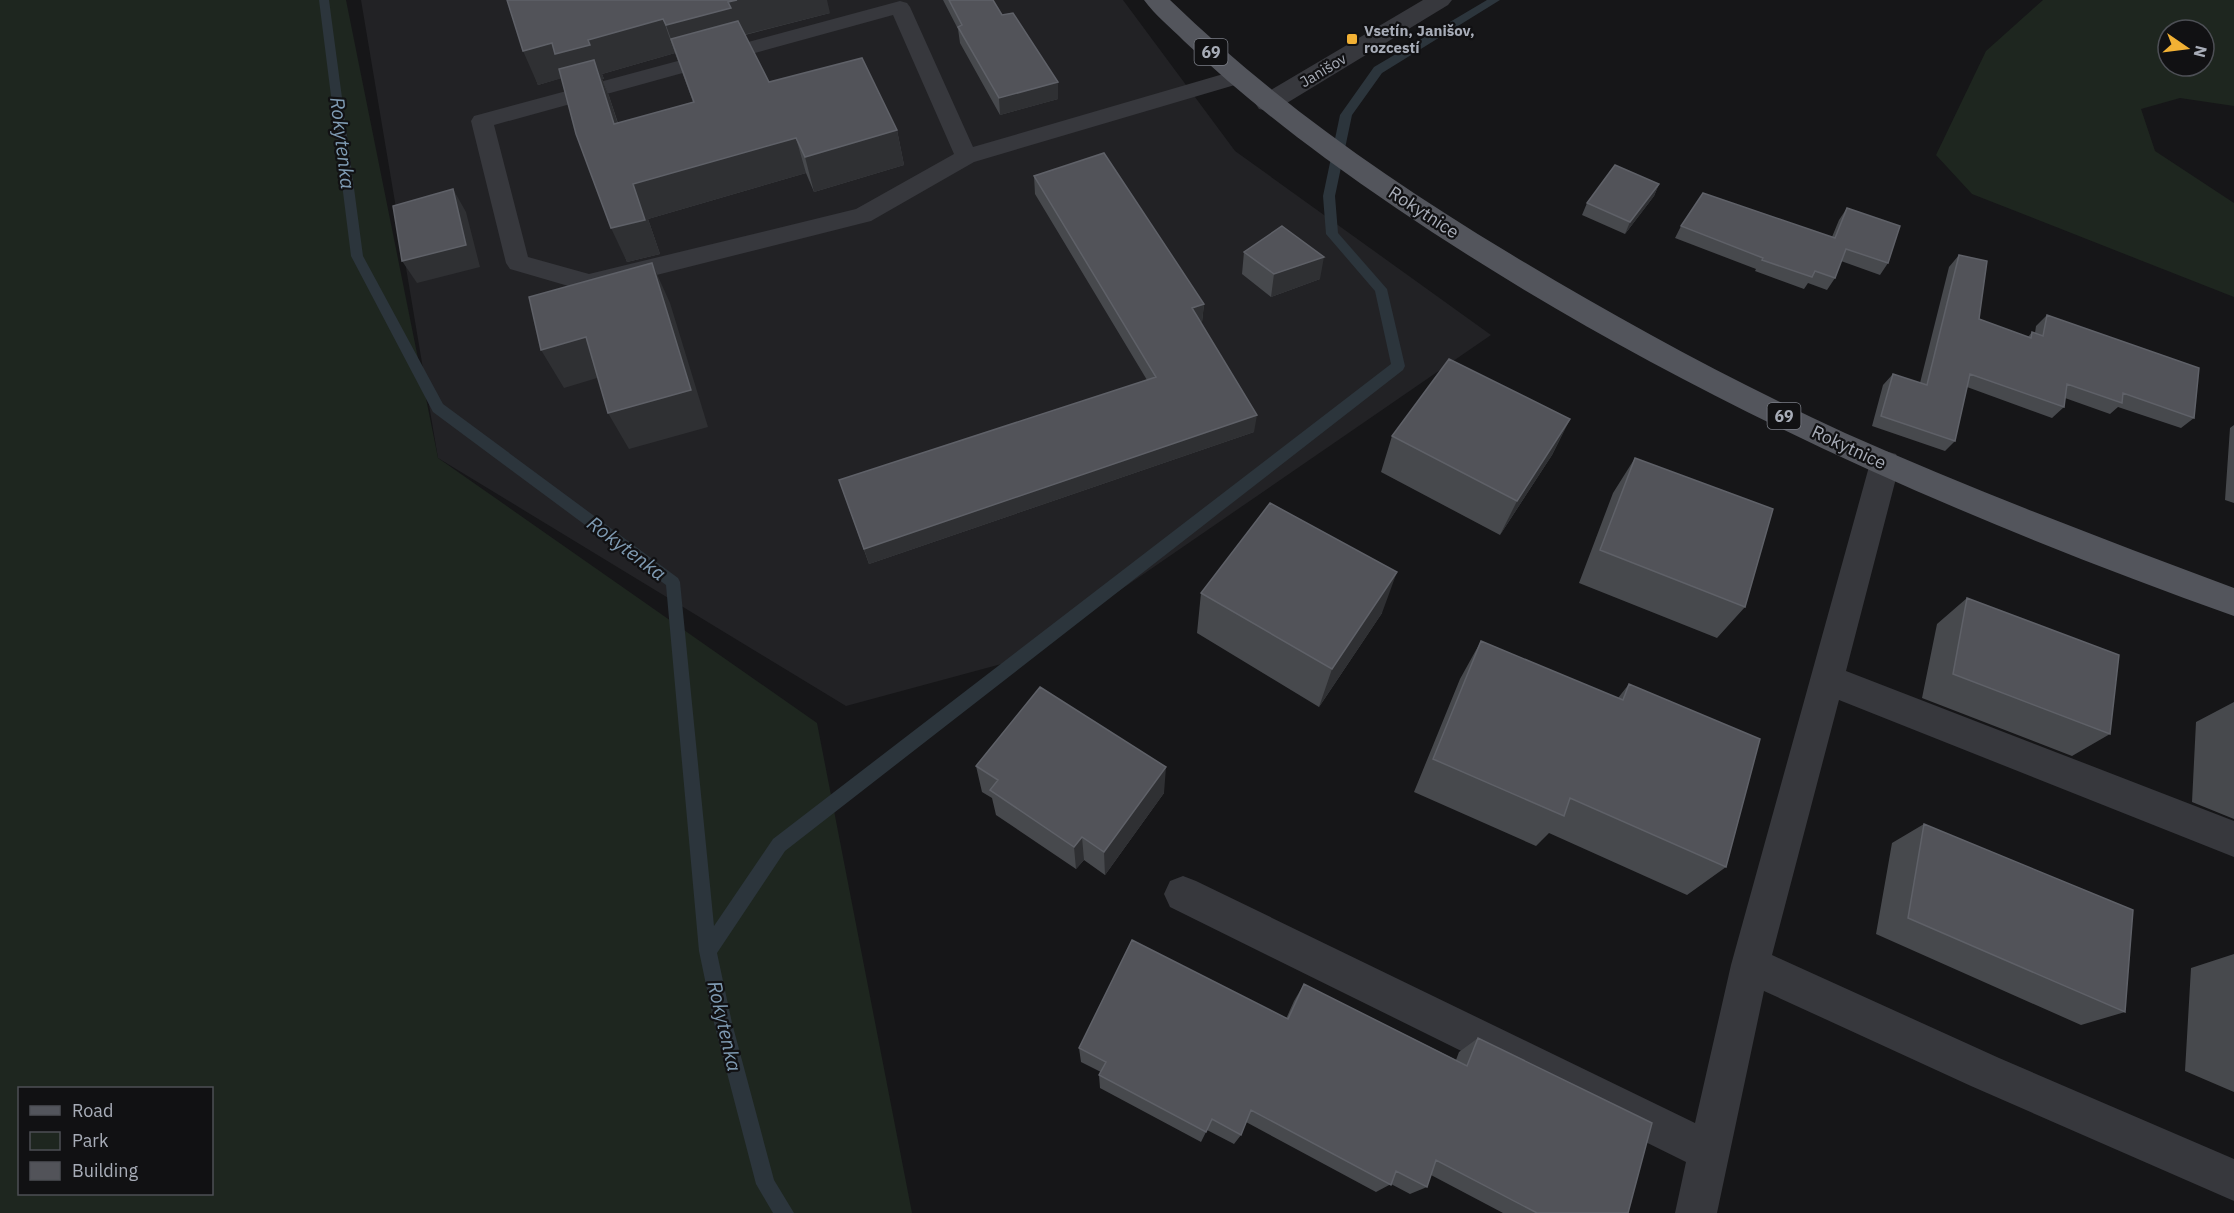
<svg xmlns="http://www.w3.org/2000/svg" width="2234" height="1213" font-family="'IBM Plex Sans',sans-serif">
<rect width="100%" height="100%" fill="#161618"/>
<!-- built -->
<path fill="#222225" d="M361 0H1123L1235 151 1491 335 1020 659 846 706 438 458Z"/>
<!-- green -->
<path fill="#1e261f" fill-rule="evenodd" d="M0 0H346L438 458 817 723 912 1213H0ZM20 1088H212V1194H20Z
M2043 0H2234V106L2180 98 2141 109 2155 151 2234 203V297L1972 194 1936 155 1986 51ZM2168 30H2204V66H2168Z"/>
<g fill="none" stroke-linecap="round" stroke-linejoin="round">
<!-- stream -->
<path fill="#2c353c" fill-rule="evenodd" d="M319 0H329L363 256 443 404 678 578 680 582 714 926 773 839 1391 364 1375 291 1326 234 1323 196 1340 115 1374 67 1487 0H1500L1382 73 1352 115 1335 196 1338 233 1387 289 1405 366 1403 370 785 851 717 953 732 1023 774 1180 794 1213H773L756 1184 714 1023 699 951 666 585 433 412 351 256Z"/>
<!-- lane -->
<path fill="#37383d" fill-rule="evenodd" d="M900 1 907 3 910 7 973 147 1237 70 1245 72 1248 77 1245 82 974 162 871 221 863 223 589 292 510 269 506 263 471 121 474 116ZM893 15 954 154 856 209 589 274 528 257 494 125Z"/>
<!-- street -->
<path fill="#37383d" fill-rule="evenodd" d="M1423 0H1452L1448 5 1277 109 1268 111 1259 109 1255 103 1259 97Z
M1885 451 1896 454 1900 463 1846 671 2234 821V857L1839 700 1772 955 1999 1058 2234 1159V1201L1971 1086 1764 991 1717 1213H1675L1686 1162 1170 907 1164 894 1170 881 1183 876 1196 881 1695 1123 1731 965 1870 463 1874 454Z"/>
<!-- primary -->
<path fill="#53555c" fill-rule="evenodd" d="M1144 0H1170C1275 101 1385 178 1509 253 1618 319 1730 380 1845 433 1973 490 2103 539 2234 588V616C1914 502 1601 359 1325 158 1276 122 1228 83 1184 41 1171 28 1155 15 1144 0Z"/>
</g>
<!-- wall -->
<path fill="#47494d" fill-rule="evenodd" d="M507 0 830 13 745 35 769 82 897 130 904 165 814 192 806 173 648 219 660 254 627 262 561 78 538 85ZM675 53 693 102 618 123 609 96 602 79H604L602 74Z
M943 0H993L1002 15 1058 99 1000 115 960 43 958 29Z
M1034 176 1204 304 1202 322H1200L1254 432 869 564 839 480 1147 380 1035 194Z
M1659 184 1654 196 1625 234 1582 215 1587 203Z
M1847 208 1888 263 1880 275 1841 261 1835 278 1827 290 1808 283 1804 289 1755 271 1756 269 1675 238 1681 226 1832 237 1839 220Z
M1244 252 1320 279 1271 297 1242 274Z
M1959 255 1979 319 2028 337 2032 332 2035 333 2036 326 2047 315 2194 418 2181 428 2118 407 2110 414 2065 398 2064 407 2052 418 1967 387 1955 441 1945 451 1872 426 1883 385 1893 374 1920 383 1949 267Z
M1570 419 1552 455 1500 535 1381 472 1392 436Z
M2234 425V503L2225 500 2230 428Z
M1635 458 1745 607 1717 638 1579 583 1613 493Z
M1201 593 1382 613 1319 707 1197 633Z
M1967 598 2110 734 2072 756 1922 698 1937 624Z
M1481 641 1618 698 1629 684 1726 867 1687 895 1549 833 1536 846 1414 792 1460 679Z
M2234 702V819L2192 802 2196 722Z
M976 766 1164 793 1105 875 1084 860 1076 869 996 815 992 798 982 792Z
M1924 824 2125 1012 2081 1025 1876 934 1892 843Z
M2234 954V1092L2185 1071 2191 968Z
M1304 984 1456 1060 1459 1052 1478 1038 1628 1213H1503L1431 1175 1427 1187 1410 1194 1391 1184 1376 1192 1246 1122 1241 1135 1234 1144 1207 1130 1201 1142 1100 1088 1099 1075 1101 1072 1081 1062 1079 1048 1286 1019 1294 1001Z"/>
<!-- shaded-wall -->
<path fill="#2f3033" d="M737 0H827L830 13 739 36 678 59 666 25 728 2Z
M663 19 675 53 602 74 604 79H602L609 96 629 159 566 77 538 85 523 51 552 43 588 40Z
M1058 82V99L1000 115 999 98Z
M897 130 904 165 814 192 805 157Z
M796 138 806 173 648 219 660 254 627 262 611 228 633 184Z
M1659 184 1654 196 1625 234 1630 222Z
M453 189 466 212 480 267 417 283 402 261Z
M1324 257 1320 279 1271 297 1274 274Z
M652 263 670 303 708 427 629 449 608 413Z
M1204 304 1202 322 1191 326 1192 308Z
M586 337 607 375 564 388 541 350Z
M1257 415 1254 432 869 564 864 549Z
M1570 419 1552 455 1500 535 1517 501Z
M1397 572 1382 613 1319 707 1332 669Z
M1166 767 1164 793 1105 875 1104 852Z
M1082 837 1084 860 1076 869 1074 847Z"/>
<!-- building -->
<path fill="#525359" stroke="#5f6168" stroke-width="1.5" d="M507 0H737L728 2 731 8 666 25 663 19 588 40 590 45 555 54 552 43 523 51Z
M949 0H993L1002 15 1013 13 1058 82 999 98 958 27 962 25Z
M738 21 769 82 862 58 897 130 805 157 796 138 633 184 645 220 611 228 576 134 559 69 594 60 614 124 694 102 671 39Z
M1104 153 1204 304 1192 308 1257 415 864 549 839 480 1156 377 1034 176Z
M1615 165 1659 184 1630 222 1587 203Z
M453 189 466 245 402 261 393 206Z
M1703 193 1835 238 1847 208 1900 226 1888 263 1846 249 1835 278 1815 271 1812 277 1762 260 1763 258 1681 226Z
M1282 226 1324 257 1274 274 1244 252Z
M1959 255 1987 261 1979 319 2031 338 2032 332 2043 336 2047 315 2199 368 2194 418 2123 393 2122 403 2067 384 2064 407 1970 374 1955 441 1881 416 1893 374 1927 385Z
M652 263 691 390 608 413 586 337 541 350 529 297Z
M1449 359 1570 419 1517 501 1392 436Z
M1635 458 1773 509 1745 607 1600 550Z
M1270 503 1397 572 1332 669 1201 593Z
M1967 598 2119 655 2110 734 1953 674Z
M1481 641 1623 700 1629 684 1760 739 1726 867 1570 798 1564 816 1433 759Z
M1040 687 1166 767 1104 852 1082 837 1074 847 990 790 998 780 976 766Z
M1924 824 2133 910 2125 1012 1908 918Z
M1132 940 1288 1019 1304 984 1467 1066 1478 1038 1652 1123 1628 1213H1537L1436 1160 1427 1187 1396 1171 1391 1185 1251 1110 1241 1135 1212 1119 1206 1132 1099 1075 1106 1062 1079 1048Z"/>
<!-- markers -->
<rect fill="#f2b134" stroke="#111113" stroke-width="2" x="1346" y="33" width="12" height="12" rx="3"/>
<g text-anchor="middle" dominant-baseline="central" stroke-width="4.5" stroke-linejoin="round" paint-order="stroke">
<!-- far-poi labels -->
<g font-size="15" font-weight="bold" fill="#a8adb8" stroke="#111113" text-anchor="start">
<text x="1364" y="30">Vsetín, Janišov,<tspan x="1364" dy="17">rozcestí</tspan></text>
</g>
<!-- far-street labels -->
<g font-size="15" fill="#a8adb8" stroke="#111113">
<text transform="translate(1323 70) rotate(-31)">Janišov</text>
</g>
<!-- shield labels -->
<g fill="#111113" stroke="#7b7e86" stroke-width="1.5">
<rect x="1194.5" y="39" width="33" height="26" rx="4.5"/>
<rect x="1767.5" y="403" width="33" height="26" rx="4.5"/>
</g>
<g font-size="16" font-weight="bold" fill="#a8adb8">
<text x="1211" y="52">69</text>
<text x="1784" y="416">69</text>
</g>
<!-- street labels -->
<g font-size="18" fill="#a8adb8" stroke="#111113">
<text transform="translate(1424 212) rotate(33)">Rokytnice</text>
<text transform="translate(1849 447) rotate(25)">Rokytnice</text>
</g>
<!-- water labels -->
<g font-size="20" font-style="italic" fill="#7f9bb3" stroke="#111113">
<text transform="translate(343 143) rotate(83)">Rokytenka</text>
<text transform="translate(627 548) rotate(37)">Rokytenka</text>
<text transform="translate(725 1026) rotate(77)">Rokytenka</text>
</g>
</g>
<!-- legend -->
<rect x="18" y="1087" width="195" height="108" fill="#111113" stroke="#4d4f55" stroke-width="1.5"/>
<rect x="30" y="1106" width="30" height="9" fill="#53555c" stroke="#4d4f55" stroke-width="1.5"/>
<text x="72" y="1117" font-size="18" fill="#a8adb8">Road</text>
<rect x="30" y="1132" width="30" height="18" fill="#1e261f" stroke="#4d4f55" stroke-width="1.5"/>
<text x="72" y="1147" font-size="18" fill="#a8adb8">Park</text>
<rect x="30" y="1162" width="30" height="18" fill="#525359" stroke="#4d4f55" stroke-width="1.5"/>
<text x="72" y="1177" font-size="18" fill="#a8adb8">Building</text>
<!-- north arrow -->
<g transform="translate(2186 48) rotate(104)"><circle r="28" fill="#111113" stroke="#4d4f55" stroke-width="1.5"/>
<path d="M0-4.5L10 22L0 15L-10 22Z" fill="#f2b134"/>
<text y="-9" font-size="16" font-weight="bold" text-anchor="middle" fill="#a8adb8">N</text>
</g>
</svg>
